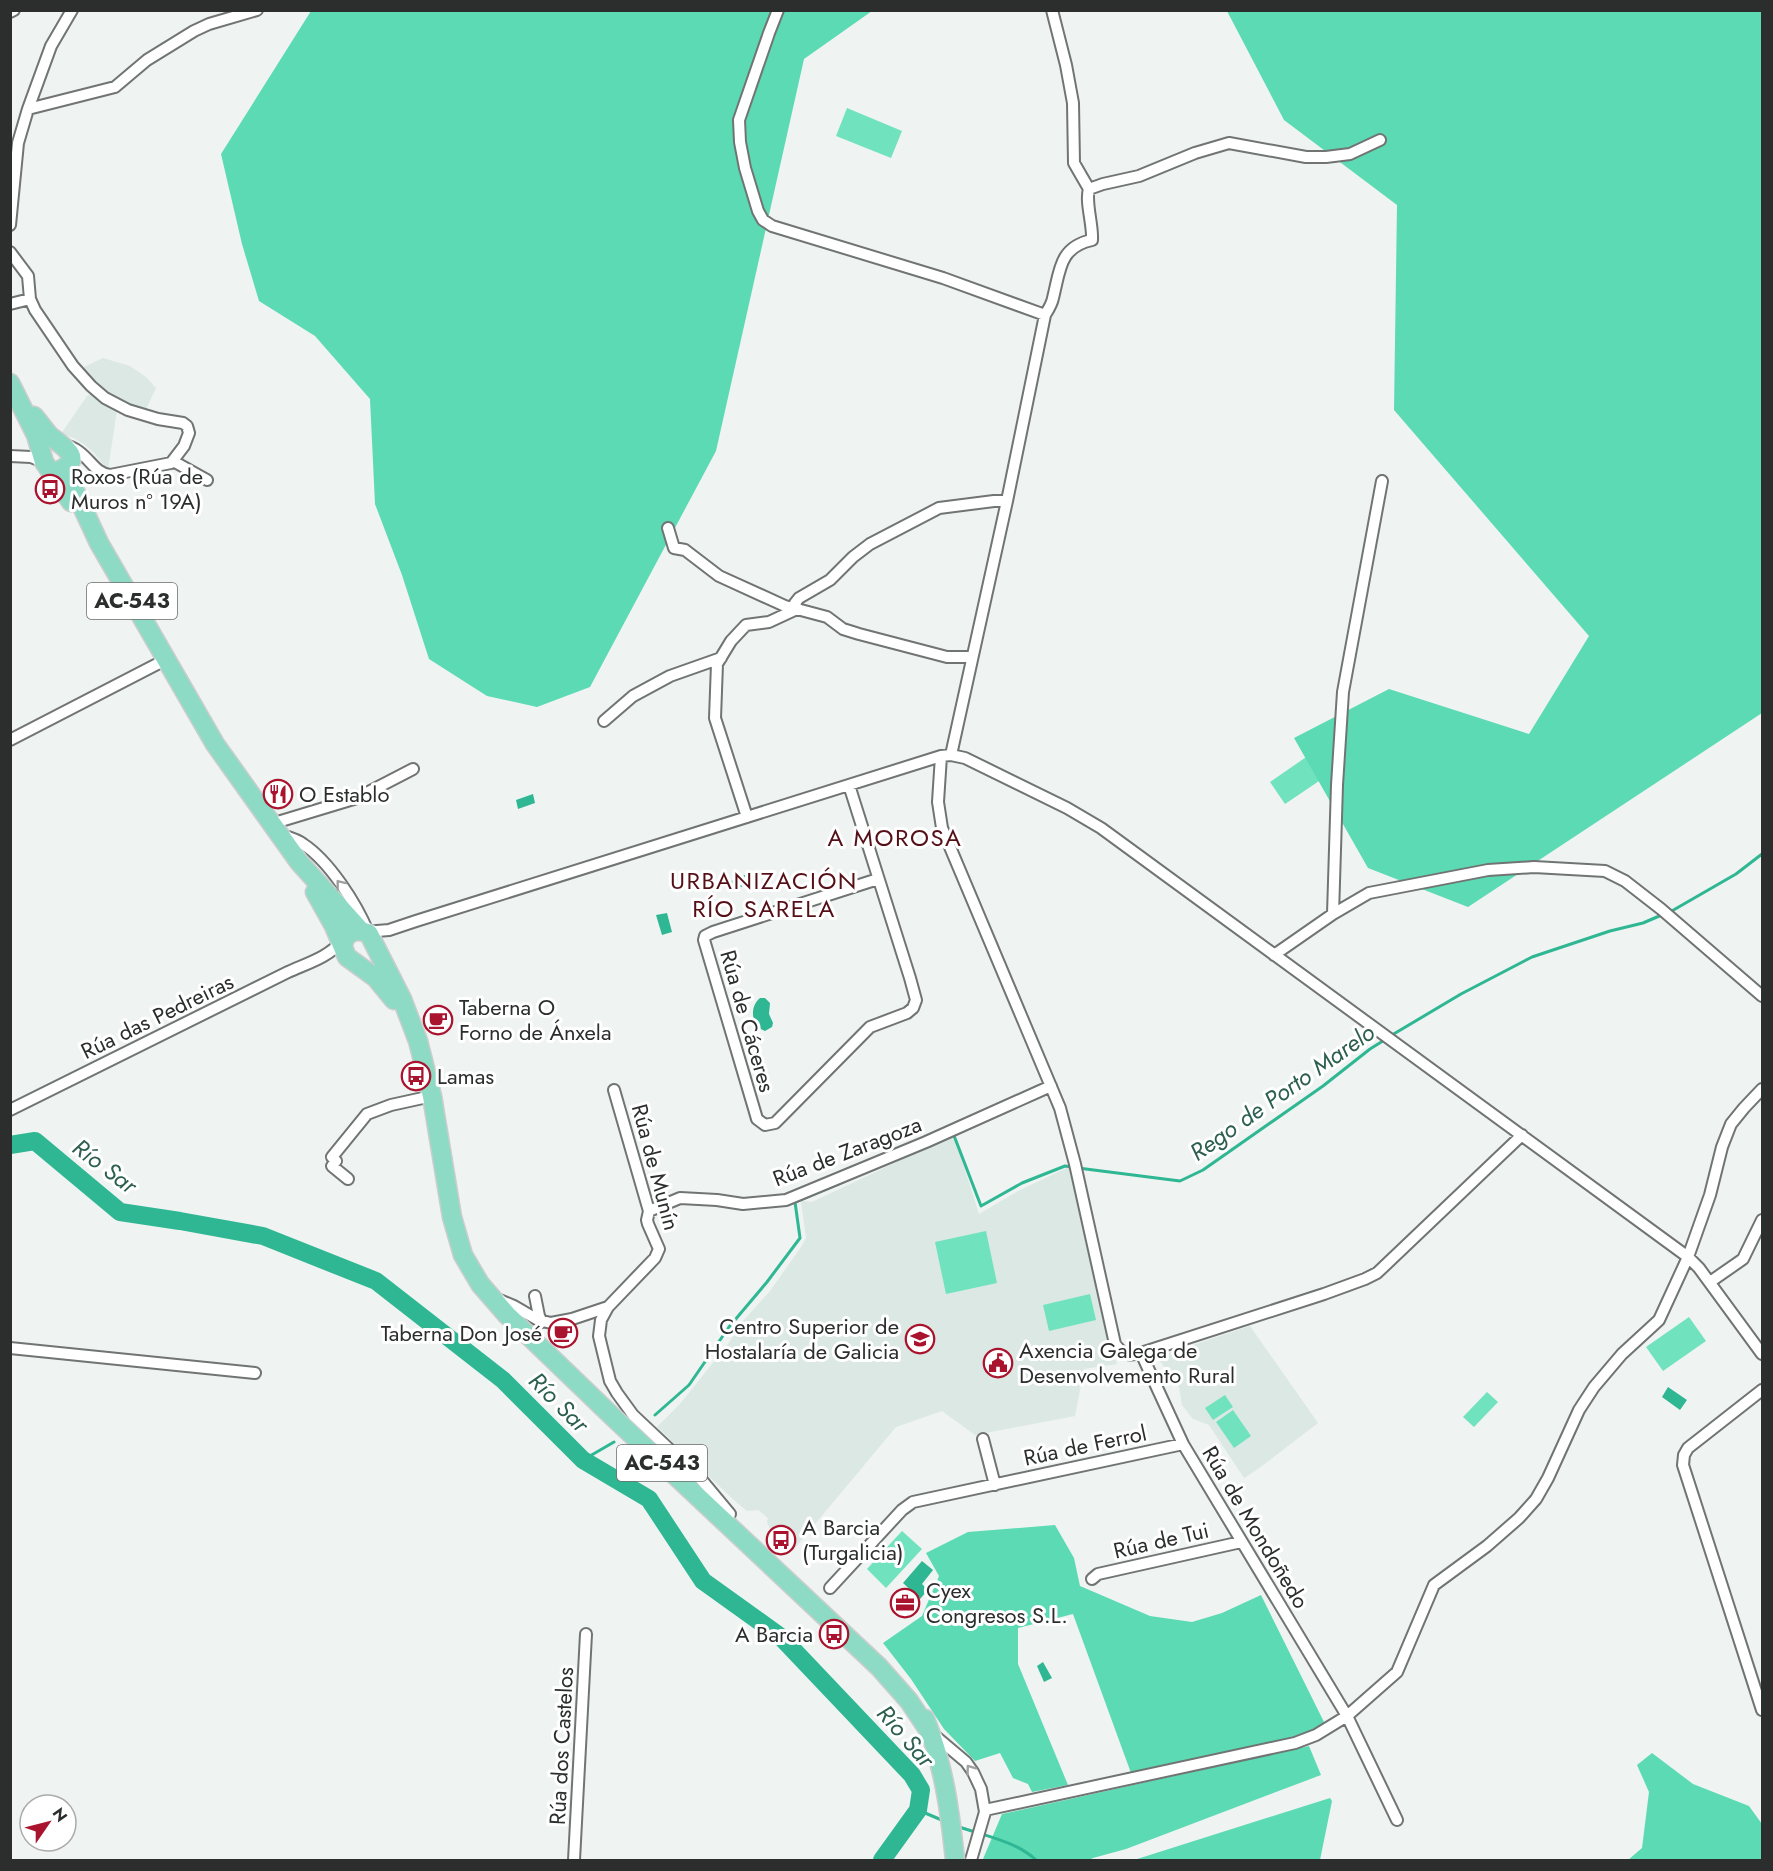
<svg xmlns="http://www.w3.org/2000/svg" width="1773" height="1871" font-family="Jost,sans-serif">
<rect width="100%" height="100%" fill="#eff3f2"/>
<!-- built -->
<path fill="#dbe8e3" d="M103 358 130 366 146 377 156 388 141 420 117 410 108 470 94 453 85 445 74 438 62 434 63 431 87 396 92 393 78 377 84 367Z
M954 1135 979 1214 1018 1191 1069 1167 1105 1329 1117 1364 1084 1369 1075 1416 975 1435 942 1411 896 1427 795 1548 770 1529 767 1522 768 1518 758 1510 747 1511 736 1502 657 1427 680 1404 728 1344 743 1321 770 1291 801 1247 806 1238 801 1201 812 1202Z
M1250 1326 1318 1423 1258 1469 1244 1478 1209 1425 1193 1419 1182 1405 1179 1387 1157 1357Z"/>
<!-- green -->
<path fill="#71e2be" d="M847 108 902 131 891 158 836 136Z
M1312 753 1328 775 1285 804 1270 782Z
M986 1231 997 1283 946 1294 935 1242Z
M1090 1294 1096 1320 1049 1331 1043 1305Z
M1689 1317 1706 1341 1663 1371 1646 1347Z
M1487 1392 1498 1402 1474 1427 1463 1417Z
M1225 1395 1233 1407 1213 1420 1205 1408Z
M1233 1410 1251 1436 1234 1448 1216 1422Z
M902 1531 922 1549 886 1588 867 1569Z"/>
<!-- forest -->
<path fill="#5cdab4" d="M311 11H872L804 59 716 451 590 687 537 707 487 696 429 659 402 575 375 504 370 399 315 336 259 301 242 244 221 154Z
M1227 11H1762V713L1468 907 1368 868 1294 738 1389 689 1529 734 1589 636 1394 410 1397 205 1284 120Z
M1055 1525 1074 1558 1080 1586 1150 1616 1192 1622 1222 1613 1261 1595 1325 1724 1294 1739 1131 1773 1073 1614 1018 1628V1664L1068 1785 1032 1792 1028 1784 1013 1778 1000 1753 975 1761 944 1729 911 1679 883 1643 922 1616 939 1576 926 1553 968 1532Z
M1309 1746 1321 1775 1126 1849 1093 1858 1089 1860 983 1859 1002 1814Z
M1652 1753 1693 1784 1749 1806 1762 1824V1860H1628L1642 1848 1649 1792 1637 1765Z
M1330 1798 1332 1801 1320 1860H1134Z"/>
<!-- water -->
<path fill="#2fb793" d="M533 794 535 803 518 809 516 800Z
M745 875 747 885 731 890 729 882Z
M667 913 672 932 662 935 656 915Z
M760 998H765L770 1003 769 1014 773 1023 772 1027 765 1031C751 1026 749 1007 760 998Z
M1668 1387 1687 1400 1680 1410 1662 1397Z
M922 1561 933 1570 922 1584 928 1590 920 1599 903 1583Z
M1043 1662 1052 1678 1044 1682 1037 1666Z"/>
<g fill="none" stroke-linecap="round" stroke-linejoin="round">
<!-- stream -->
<path stroke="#2fb793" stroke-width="3" d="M1670 912 1736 874 1762 854
M1392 1035 1461 994 1532 957 1610 931 1643 923 1664 914
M953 1133 981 1206 1022 1183 1065 1166 1072 1167
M1078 1168 1180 1181 1203 1170 1323 1086 1370 1049 1386 1039
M655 1415 689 1385 729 1327 767 1282 800 1238 795 1202 843 1182
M583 1460 614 1442
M918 1810 944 1821
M959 1827 975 1832
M982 1834C1001 1840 1021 1846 1036 1860"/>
<!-- river -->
<path stroke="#2fb793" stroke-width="18" d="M10 1145 35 1141 120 1212 180 1221 263 1236 376 1281 503 1380 583 1460 649 1499 703 1581 781 1637 912 1775 921 1790 918 1810 882 1860"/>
<!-- minor casing -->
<g stroke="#707472" stroke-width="14">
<path id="minor" d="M778 10 769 33 739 120 740 142 745 168 758 211 763 220 772 226 943 278 1045 315 1007 501 951 755
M1052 10 1066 65 1073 103 1074 163 1089 189 1103 184 1139 176 1195 153 1229 143 1306 157H1326L1350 154 1380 140
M10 12 14 10
M28 109 51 46 72 10
M10 225 18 143 28 109 115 87 147 60 194 31 209 24 257 10
M10 252 28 276 30 299 35 310 73 366 91 386 105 398 128 410 158 419 183 423 187 426 189 433 184 446 171 463 110 475C91 473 88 449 63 445
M10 304 30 299
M1045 315C1048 310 1052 304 1053 298 1060 271 1059 247 1092 240 1093 224 1085 202 1089 189
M10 456 31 457 44 462
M173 461 207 480
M1382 481 1343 692 1337 785 1333 914 1369 893 1488 870 1534 867 1605 871 1625 881 1661 909 1762 996
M668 528 674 548 685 550 719 576 785 606 797 609
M972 657H947L859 634 843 629 827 617 797 609 795 603 799 598 830 580 853 557 870 544 939 508 994 501H1007
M604 721 633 696 670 676 721 658
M10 740 165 660
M941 756 938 802 942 828 1060 1108 1075 1164 1115 1344C1123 1355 1129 1356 1141 1353L1324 1294 1365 1279 1377 1273 1522 1135
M849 785 910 978 916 1000 913 1008 907 1013 870 1027 779 1119 775 1123 765 1125 757 1119 755 1112 704 940 705 936 713 932 878 879
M747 817 715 718 717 664 731 641 746 625 769 622 797 609
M271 824 357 798 413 769
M281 835C288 837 297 839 303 844 329 861 356 903 368 932
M365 932 389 930 416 921 941 756 951 755 965 758 1067 808 1101 828 1688 1257 1699 1268 1762 1354
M1274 955 1333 914
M614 1090 649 1211 647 1220 648 1224 659 1249 655 1258 608 1307 601 1320 599 1336 610 1381 617 1393 633 1415 700 1478 730 1514
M10 1110 288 972C308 963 329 957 343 940
M348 1179 332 1166 336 1161 332 1157 367 1114 391 1105 432 1096
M649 1211 680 1198 717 1200 743 1204 786 1200 926 1142 1051 1086
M1710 1282 1743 1259 1762 1220
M535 1296 539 1316 542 1322
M497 1299 514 1306 538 1320 551 1323 572 1319 608 1307
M10 1348 255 1373
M1762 1390 1688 1448 1684 1455 1683 1465 1762 1710
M983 1439 995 1485
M1092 1579 1098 1574 1241 1542
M830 1588 902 1510 913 1502 1183 1444
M934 1735 966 1762 973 1772 981 1789 985 1812 971 1860
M985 1810 1295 1743 1316 1735 1347 1716 1183 1444 1141 1353
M1397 1820 1347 1716 1397 1672 1434 1585 1487 1546 1519 1518 1536 1499 1548 1478 1579 1410 1594 1387 1622 1354 1659 1320 1688 1257 1710 1195 1722 1147 1731 1124 1744 1108 1762 1089
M574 1860 586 1634"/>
</g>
<!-- primary casing -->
<g stroke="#cccdcd" stroke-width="21">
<path id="primary" d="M10 383 36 435 44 462 71 502
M34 416C39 422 44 429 49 435 59 444 87 458 60 470
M68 464 74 489 99 543 215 744 299 862 361 931
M315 892 334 926 347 957 376 978 394 1000
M343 948C343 933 356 927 369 934L402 999 418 1041 432 1096 452 1217 463 1255 480 1284 507 1315 614 1418 879 1667 909 1701 929 1731
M925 1719C944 1765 950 1812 955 1860"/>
</g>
<!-- minor -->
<use href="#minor" stroke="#fff" stroke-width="10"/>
<!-- primary -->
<use href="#primary" stroke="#8ddbc5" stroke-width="18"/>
</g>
<!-- one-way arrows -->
<defs><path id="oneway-chevron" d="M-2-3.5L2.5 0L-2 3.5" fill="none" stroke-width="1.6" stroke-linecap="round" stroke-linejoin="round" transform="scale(1.5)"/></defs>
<g stroke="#a0a0a0">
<use href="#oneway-chevron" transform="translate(340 884) rotate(-128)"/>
<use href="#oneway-chevron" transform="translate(970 1769) rotate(-126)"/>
</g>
<!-- icons -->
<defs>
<g id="bus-ring" transform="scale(1.5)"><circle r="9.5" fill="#fff" stroke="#aa132d" stroke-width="1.5"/><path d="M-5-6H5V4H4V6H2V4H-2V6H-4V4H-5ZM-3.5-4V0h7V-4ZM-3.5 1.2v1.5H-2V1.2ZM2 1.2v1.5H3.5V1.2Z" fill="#aa132d"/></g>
<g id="restaurant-ring" transform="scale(1.5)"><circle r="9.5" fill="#fff" stroke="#aa132d" stroke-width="1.5"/><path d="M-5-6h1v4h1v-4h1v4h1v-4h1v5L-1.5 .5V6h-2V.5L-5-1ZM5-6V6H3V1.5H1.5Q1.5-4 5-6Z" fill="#aa132d"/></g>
<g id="cafe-ring" transform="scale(1.5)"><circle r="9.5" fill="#fff" stroke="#aa132d" stroke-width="1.5"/><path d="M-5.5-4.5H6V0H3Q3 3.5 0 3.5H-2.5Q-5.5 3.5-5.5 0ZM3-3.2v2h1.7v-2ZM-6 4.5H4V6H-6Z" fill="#aa132d"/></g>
<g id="school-ring" transform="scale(1.5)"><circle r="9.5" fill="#fff" stroke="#aa132d" stroke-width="1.5"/><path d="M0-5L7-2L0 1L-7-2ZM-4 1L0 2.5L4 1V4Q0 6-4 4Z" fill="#aa132d"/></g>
<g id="civic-ring" transform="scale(1.5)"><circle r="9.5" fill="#fff" stroke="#aa132d" stroke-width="1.5"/><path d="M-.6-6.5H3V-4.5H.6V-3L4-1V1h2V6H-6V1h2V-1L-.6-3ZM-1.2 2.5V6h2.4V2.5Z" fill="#aa132d"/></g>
<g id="office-ring" transform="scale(1.5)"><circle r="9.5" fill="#fff" stroke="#aa132d" stroke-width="1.5"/><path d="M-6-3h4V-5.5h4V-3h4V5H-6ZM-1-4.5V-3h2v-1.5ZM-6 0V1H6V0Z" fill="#aa132d"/></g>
</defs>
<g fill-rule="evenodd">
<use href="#bus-ring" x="50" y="489"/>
<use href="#restaurant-ring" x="278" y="794"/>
<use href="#cafe-ring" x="438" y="1020"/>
<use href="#bus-ring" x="416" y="1076"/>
<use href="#cafe-ring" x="563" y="1333"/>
<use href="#school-ring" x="920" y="1339"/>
<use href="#civic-ring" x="998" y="1363"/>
<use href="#bus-ring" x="781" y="1540"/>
<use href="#office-ring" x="905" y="1603"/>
<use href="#bus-ring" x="834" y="1634"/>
</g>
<g text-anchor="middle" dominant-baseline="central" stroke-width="6" stroke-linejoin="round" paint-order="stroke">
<!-- shield labels -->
<g fill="#fff" stroke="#6b6c6c" stroke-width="1.5">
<rect x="87" y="583" width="90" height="36" rx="4.5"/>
<rect x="617" y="1445" width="90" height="36" rx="4.5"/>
</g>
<g font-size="21" font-weight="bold" fill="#2c2d2d">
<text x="132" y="601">AC-543</text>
<text x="662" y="1463">AC-543</text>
</g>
<!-- poi labels -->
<g font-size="22" fill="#2c2d2d" stroke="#fff" text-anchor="start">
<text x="71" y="476">Roxos (Rúa de<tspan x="71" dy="25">Muros n° 19A)</tspan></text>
<text x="299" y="794">O Establo</text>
<text x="459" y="1007">Taberna O<tspan x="459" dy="25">Forno de Ánxela</tspan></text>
<text x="437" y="1076">Lamas</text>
<text x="899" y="1326" text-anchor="end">Centro Superior de<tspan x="899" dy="25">Hostalaría de Galicia</tspan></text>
<text x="542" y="1333" text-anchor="end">Taberna Don José</text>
<text x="1019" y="1350">Axencia Galega de<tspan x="1019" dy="25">Desenvolvemento Rural</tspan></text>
<text x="802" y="1527">A Barcia<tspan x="802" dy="25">(Turgalicia)</tspan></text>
<text x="926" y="1590">Cyex<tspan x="926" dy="25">Congresos S.L.</tspan></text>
<text x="813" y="1634" text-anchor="end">A Barcia</text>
</g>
<!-- street labels -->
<g font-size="22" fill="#2c2d2d" stroke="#fff">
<text transform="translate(157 1016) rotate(-26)">Rúa das Pedreiras</text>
<text transform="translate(748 1021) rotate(74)">Rúa de Cáceres</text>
<text transform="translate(847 1151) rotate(-21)">Rúa de Zaragoza</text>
<text transform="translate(656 1167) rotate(75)">Rúa de Munín</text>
<text transform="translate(1085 1445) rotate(-12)">Rúa de Ferrol</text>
<text transform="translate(1256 1527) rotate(59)">Rúa de Mondoñedo</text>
<text transform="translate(1161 1540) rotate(-13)">Rúa de Tui</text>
<text transform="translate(561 1746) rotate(-87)">Rúa dos Castelos</text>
</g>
<!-- neighbourhood labels -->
<g font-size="24" letter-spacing="1.5" fill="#551017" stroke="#fff">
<text x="895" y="837">A MOROSA</text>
<text x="764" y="880">URBANIZACIÓN<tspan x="764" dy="28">RÍO SARELA</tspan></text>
</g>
<!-- water labels -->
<g font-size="24" font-style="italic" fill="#2c5f4f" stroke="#fff">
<text transform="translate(1282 1092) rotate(-35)">Rego de Porto Marelo</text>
<text transform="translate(105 1166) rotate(37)">Río Sar</text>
<text transform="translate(559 1402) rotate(45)">Río Sar</text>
<text transform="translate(906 1736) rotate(49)">Río Sar</text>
</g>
</g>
<!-- border -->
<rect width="1773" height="1871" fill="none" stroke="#2c2d2d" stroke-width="24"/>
<!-- north arrow -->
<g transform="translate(48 1823) rotate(55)"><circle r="28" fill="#ffffff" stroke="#ababab" stroke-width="1.5"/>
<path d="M0-4.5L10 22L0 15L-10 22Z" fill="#aa132d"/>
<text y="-9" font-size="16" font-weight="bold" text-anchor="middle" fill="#2c2d2d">N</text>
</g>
</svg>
